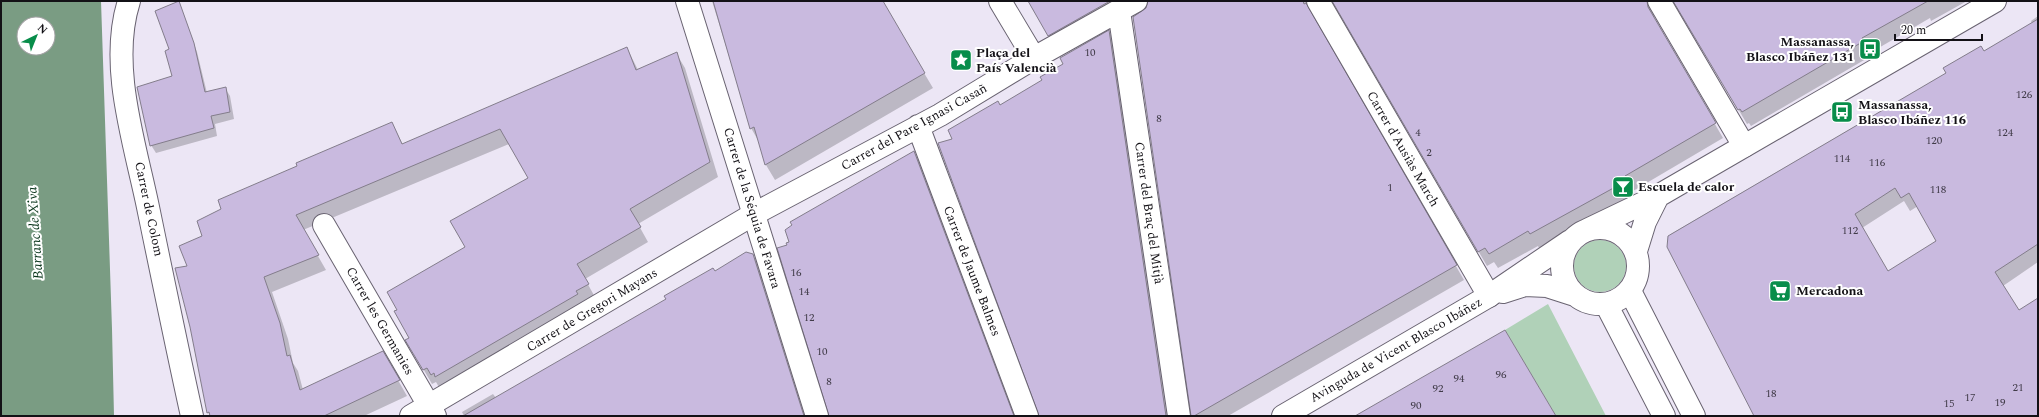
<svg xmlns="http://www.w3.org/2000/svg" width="2039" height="417" font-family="Spectral,serif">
<rect width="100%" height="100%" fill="#ece6f5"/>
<!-- green -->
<path fill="#b0d1b8" d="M1574 266a26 26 0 1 1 52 0a26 26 0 1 1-52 0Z
M1548 304 1606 416H1556L1505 330Z"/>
<!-- water -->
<path fill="#7a9c83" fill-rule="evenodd" d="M1 1H101L112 329 114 416H1ZM24 24H48V48H24Z"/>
<!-- shadow -->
<path fill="#0003" fill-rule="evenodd" d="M712 1H881L933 88 775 180 766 165 759 142 751 128Z
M1028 1H1967L1931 21 1930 18 1870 53 1871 56 1751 126 1749 123 1747 124 1679 9 1674 4 1667 3 1656 10 1654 17 1656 23 1723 138 1633 191 1635 196 1539 248 1538 246 1498 268 1494 262 1487 266 1338 10 1334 5 1327 3 1315 10 1313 16 1315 23 1464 280 1228 416H1192L1149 4 1145 3 1057 50Z
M179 3 197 52 207 93 225 88 230 96 234 119 215 124 217 136 156 153 151 145 174 77 170 49Z
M2038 16V262L2003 286 2019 311 2038 299V416H1755L1668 239 1671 234 2032 23 2031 21ZM1904 201 1910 211 1918 206 1937 241 1888 272 1862 228Z
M1109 32 1118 47 1172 416H1040L954 140 999 106 1044 80Z
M627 48 638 70 676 53 685 68 718 177 638 224 648 242 585 279 596 299 440 389 436 382 432 384 407 341 411 339 466 248 529 178 509 144 303 230 326 270 272 292 288 339 293 363 298 371 303 390 382 352 407 396 364 416H210L208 412 189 266 203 237 223 210 298 166 392 123 403 145Z
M914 152 922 167 1016 416H830L788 246Z
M753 255 762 271 807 416H464L462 412 493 394 496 398 714 272Z"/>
<!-- building -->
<path fill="#c9badf" stroke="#837d8b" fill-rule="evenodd" d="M179 1 194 43 205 92 226 87 230 112 211 116 214 128 150 146 137 87 172 76 165 51 169 49 155 11Z
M713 1H883L925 73 765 165 754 127 750 129Z
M1028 1H1110L1048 36Z
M1148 1H1303L1304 4 1306 3 1457 265 1194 416H1191L1133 17 1146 8Z
M1332 1H1647L1648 7 1716 123 1625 176 1628 180 1530 234 1528 231 1489 254 1485 248 1478 252Z
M1673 1H1928L1862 38 1864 41 1742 112 1740 109 1738 110Z
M2038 19V244L1995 272 2019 310 2038 298V416H1754L1667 247 1668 236 1946 73 1943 68 1981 46 1984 51ZM1895 188 1901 198 1909 193 1936 241 1888 271 1855 214Z
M1109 30 1166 416H1039L938 143 952 139 948 130 998 101 1000 105 1042 80 1040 77 1063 64 1060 58Z
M627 47 636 70 677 52 710 162 630 209 641 227 577 264 589 284 576 291 578 294 435 377 434 373 431 375 427 368 423 370 405 340 409 338 394 311 397 310 387 292 465 247 450 221 528 178 500 129 296 215 319 255 264 277 280 323 287 356 290 355 300 390 383 351 400 380 324 416H210L209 412 207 413 190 327 175 268 187 266 179 246 202 236 197 221 221 209 218 200 297 166 296 163 392 122 402 144Z
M914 151 1014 416H829L777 248 787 245 786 243 789 242 785 230 792 225 790 222Z
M746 252 753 254 804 416H463L666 299 664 296 713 268 715 271Z
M1505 330 1556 416H1355L1421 378Z"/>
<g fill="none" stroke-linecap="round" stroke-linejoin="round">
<!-- street casing -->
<g stroke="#696371" stroke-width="24">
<path id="street" d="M129 1C108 67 136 146 149 212 163 280 177 348 192 416
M1000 1 1034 58
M1318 1 1489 296
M1659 1 1744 146
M1119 11 1179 416
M918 126 1027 416
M324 225 435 416
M1630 291 1694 416
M1606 304 1664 416
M411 416 754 214 940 115 1034 58 1136 1"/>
</g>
<!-- secondary casing -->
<g stroke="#696371" stroke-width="24">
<path id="secondary" d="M687 1 817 416
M1562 266a38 38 0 1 1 76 0a38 38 0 1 1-76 0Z
M1587 230 1658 196 1995 1
M1636 251 1645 222 1658 196
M1503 292 1525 285 1547 286 1575 295
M1283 416 1489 296 1570 241"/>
</g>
<!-- street -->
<use href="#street" stroke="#fff" stroke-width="22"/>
<!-- secondary -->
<use href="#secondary" stroke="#fff" stroke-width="22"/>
</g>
<!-- icons -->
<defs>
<g id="bus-square" transform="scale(1.15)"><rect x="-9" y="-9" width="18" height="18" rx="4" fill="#088d4a" stroke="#fff"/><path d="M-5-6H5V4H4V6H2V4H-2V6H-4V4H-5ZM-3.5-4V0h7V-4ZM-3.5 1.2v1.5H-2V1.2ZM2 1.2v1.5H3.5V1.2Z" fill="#fff"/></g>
<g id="sight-square" transform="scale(1.15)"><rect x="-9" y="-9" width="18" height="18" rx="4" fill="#088d4a" stroke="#fff"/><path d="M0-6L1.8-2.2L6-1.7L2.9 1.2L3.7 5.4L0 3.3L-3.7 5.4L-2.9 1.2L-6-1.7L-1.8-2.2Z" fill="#fff"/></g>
<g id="bar-square" transform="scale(1.15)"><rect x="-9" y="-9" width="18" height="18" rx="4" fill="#088d4a" stroke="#fff"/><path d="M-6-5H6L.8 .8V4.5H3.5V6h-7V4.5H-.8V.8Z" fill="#fff"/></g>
<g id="supermarket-square" transform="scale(1.15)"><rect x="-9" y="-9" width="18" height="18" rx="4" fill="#088d4a" stroke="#fff"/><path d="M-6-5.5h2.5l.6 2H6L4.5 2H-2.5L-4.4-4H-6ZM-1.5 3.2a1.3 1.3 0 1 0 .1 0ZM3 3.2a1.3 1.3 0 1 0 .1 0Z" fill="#fff"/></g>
</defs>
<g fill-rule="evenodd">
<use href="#bus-square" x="1870" y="49"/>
<use href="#sight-square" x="961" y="60"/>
<use href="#bus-square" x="1842" y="112"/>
<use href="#bar-square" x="1623" y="187"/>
<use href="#supermarket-square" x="1780" y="291"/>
</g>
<g text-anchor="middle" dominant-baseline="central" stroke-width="4" stroke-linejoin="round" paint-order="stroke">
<!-- number labels -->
<g font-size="11" fill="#403b48">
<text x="1090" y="52">10</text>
<text x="2024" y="94">126</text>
<text x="1159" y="118">8</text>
<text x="1418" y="132">4</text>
<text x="2005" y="132">124</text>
<text x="1934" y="140">120</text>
<text x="1429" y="152">2</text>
<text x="1842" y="158">114</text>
<text x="1877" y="162">116</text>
<text x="1390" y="187">1</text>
<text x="1938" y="189">118</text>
<text x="1850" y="230">112</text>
<text x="796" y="272">16</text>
<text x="804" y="291">14</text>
<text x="809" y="317">12</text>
<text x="822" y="351">10</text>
<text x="1501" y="374">96</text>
<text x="1459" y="378">94</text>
<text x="829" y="381">8</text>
<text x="2018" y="387">21</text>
<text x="1438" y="388">92</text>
<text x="1771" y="393">18</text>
<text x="1970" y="397">17</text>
<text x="2000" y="402">19</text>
<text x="1949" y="403">15</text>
<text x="1416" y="405">90</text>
</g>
<!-- poi labels -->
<g font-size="13" font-weight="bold" fill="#131116" stroke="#fff" text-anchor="start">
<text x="1854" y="42" text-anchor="end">Massanassa,<tspan x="1854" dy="15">Blasco Ibáñez 131</tspan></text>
<text x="976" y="53">Plaça del<tspan x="976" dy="15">País Valencià</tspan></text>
<text x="1858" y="105">Massanassa,<tspan x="1858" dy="15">Blasco Ibáñez 116</tspan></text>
<text x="1638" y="187">Escuela de calor</text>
<text x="1796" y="291">Mercadona</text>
</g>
<!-- street labels -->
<g font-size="13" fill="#131116" stroke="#fff">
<text transform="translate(914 127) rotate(-29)">Carrer del Pare Ignasi Casañ</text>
<text transform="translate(1403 149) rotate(60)">Carrer d'Ausiàs March</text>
<text transform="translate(752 208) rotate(73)">Carrer de la Séquia de Favara</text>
<text transform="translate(149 209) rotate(78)">Carrer de Colom</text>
<text transform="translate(1149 213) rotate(82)">Carrer del Braç del Mitjà</text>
<text transform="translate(972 271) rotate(69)">Carrer de Jaume Balmes</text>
<text transform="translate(592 310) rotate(-31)">Carrer de Gregori Mayans</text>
<text transform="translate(380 321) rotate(60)">Carrer les Germanies</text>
<text transform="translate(1396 350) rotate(-30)">Avinguda de Vicent Blasco Ibáñez</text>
</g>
<!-- water labels -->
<g font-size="14" font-style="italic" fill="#09351b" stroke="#fff">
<text transform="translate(35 233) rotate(-94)">Barranc de Xiva</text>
</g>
</g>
<!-- border -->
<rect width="2039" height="417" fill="none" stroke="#131116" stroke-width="4"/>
<!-- north arrow -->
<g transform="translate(36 36) rotate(43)"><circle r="19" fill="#ffffff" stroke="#a1a0a2"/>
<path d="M0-3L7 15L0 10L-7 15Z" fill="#088d4a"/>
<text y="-6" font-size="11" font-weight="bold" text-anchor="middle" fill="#131116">N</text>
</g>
<!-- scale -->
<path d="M1895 34v6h87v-6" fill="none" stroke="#131116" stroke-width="2"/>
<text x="1901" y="34" font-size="12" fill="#131116" stroke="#ffffff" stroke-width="3" paint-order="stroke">20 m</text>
</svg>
